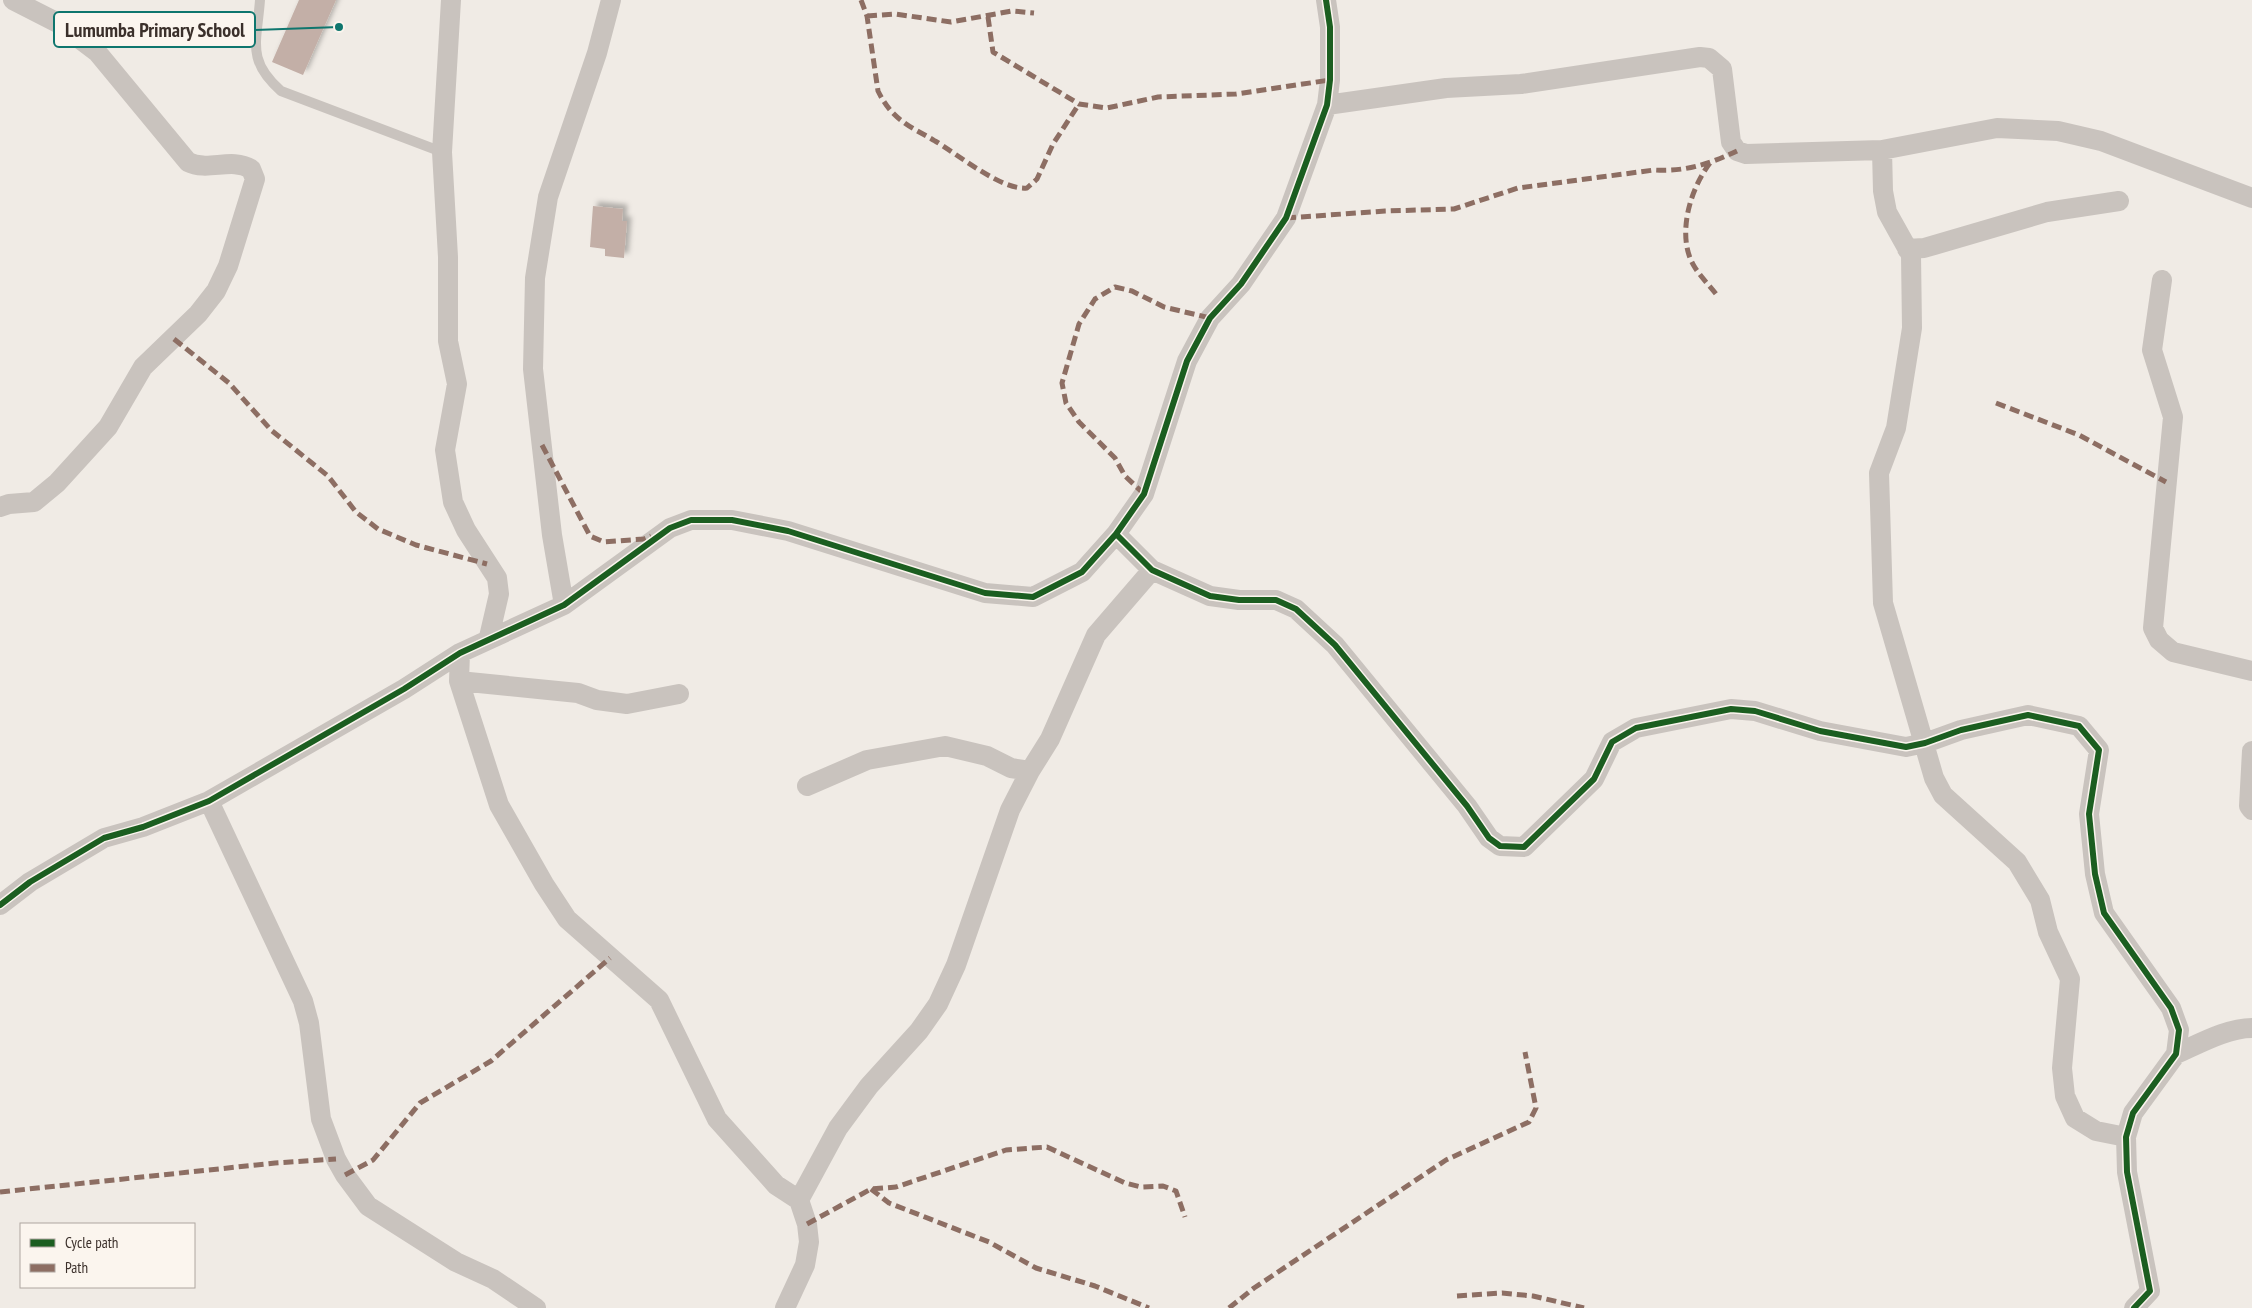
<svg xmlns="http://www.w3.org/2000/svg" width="2252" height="1308" font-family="'PT Sans Narrow',sans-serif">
<defs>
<filter id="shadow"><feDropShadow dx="4.5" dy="-4.5" stdDeviation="2.5" flood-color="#0004"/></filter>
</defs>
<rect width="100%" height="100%" fill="#f0ebe5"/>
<!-- building -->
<path fill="#c3afa7" filter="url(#shadow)" d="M299 0H336L303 75 272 62Z
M593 206 623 209 622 221H627L624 258 605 256V249L590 247Z"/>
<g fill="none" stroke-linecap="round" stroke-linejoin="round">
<!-- service -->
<path stroke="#c9c3be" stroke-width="10" d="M260 0C257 42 246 60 281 91L442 152"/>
<!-- minor -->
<path stroke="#c9c3be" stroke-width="20" d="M451 0 442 152 448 257V341L457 384 445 450 453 502 466 530 497 578 499 594 489 637
M1327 105 1446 88 1521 84 1700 57 1709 58 1722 69 1731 142 1737 151 1746 154 1882 150 1997 128 2058 131 2101 141 2252 198
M1882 150 1883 191 1887 212 1911 255 1912 328 1896 428 1879 473 1883 603 1934 778 1943 795 2017 862 2040 900 2048 932 2070 979 2062 1068 2065 1096 2075 1118 2096 1131 2126 1137
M1907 249 1924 248 2047 212 2119 201
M2162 280 2152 350 2173 417 2153 628 2159 640 2173 652 2252 671
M0 507 9 504 34 502 57 483 108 427 143 367 198 314 216 291 228 266 255 179 251 169C231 157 208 172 188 162L97 52 60 24 13 0
M1116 534 1152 570 1210 596 1239 600H1276L1296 609 1335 645 1467 806 1489 838 1500 846 1524 847 1594 779 1612 742 1636 728 1731 709 1755 711 1820 731 1906 747 1925 743 1961 730 2028 715 2079 726 2099 750 2089 814 2095 874 2104 913 2171 1008 2179 1030 2176 1054 2133 1113 2126 1137 2127 1172 2150 1291 2134 1308
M564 605 552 535 533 369 535 278 548 197 597 53 611 0
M460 653 459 681 499 805 544 884 567 919 659 1000 717 1119 776 1185 799 1200 807 1224 809 1242 805 1265 785 1308
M459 681 578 693 597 700 627 704 679 694
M2252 751 2249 806 2252 810
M807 786 867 760 945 746 987 756 1011 768 1030 771
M209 801 303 1001 309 1023 321 1119 336 1159 345 1175 368 1206 456 1262 493 1279 536 1308
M0 905 30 882 104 838 143 827 209 801 404 689 460 653 564 605 670 528 691 520H732L788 531 985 593 1033 597 1082 572 1116 534 1144 494 1187 361 1210 318 1241 284 1286 218 1327 105 1330 80V27L1326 0
M2176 1054C2199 1044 2227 1028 2252 1028
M799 1200 838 1128 869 1086 919 1031 938 1004 956 965 1010 810 1030 771 1050 739 1096 635 1152 570"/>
<!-- quiet -->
<path stroke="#8d6e63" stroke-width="5" stroke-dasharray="10 5" stroke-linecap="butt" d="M861 0 867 16 878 91C884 103 891 113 902 121 912 129 924 134 935 141 956 153 1002 191 1027 188L1037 179 1053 144 1079 104
M867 16 895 14 951 22 1012 11 1034 13
M988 17 993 52 1079 104 1107 108 1158 97 1236 94 1330 80
M1710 163C1690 189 1676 236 1694 266 1700 276 1709 285 1716 294
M1286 218 1385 211 1454 209 1518 188 1654 170C1685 172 1709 164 1737 151
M174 339 229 383 271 430 328 476 356 512 378 529 416 545 487 564
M1996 403 2079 435 2166 482
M542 445 590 536 604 542 644 539 651 536
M1144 494 1125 476 1115 458 1079 422 1066 403 1062 383 1079 324 1095 299 1115 287 1132 291 1164 307 1210 318
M345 1175 373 1160 420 1103 491 1061 610 958
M871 1189 889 1203 989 1242 1036 1268 1095 1286 1149 1308
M0 1192 275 1163 336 1159
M807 1224 871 1189 896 1187 1006 1150 1047 1147 1125 1183 1141 1187 1163 1186 1176 1191 1185 1217
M1457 1296 1502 1293 1533 1296 1584 1308
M1229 1308 1254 1288 1446 1160 1529 1122 1536 1108 1525 1052"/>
<!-- cycleway casing -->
<g stroke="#fbf5ee" stroke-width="9">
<path id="cycleway" d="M1116 534 1152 570 1210 596 1239 600H1276L1296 609 1335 645 1467 806 1489 838 1500 846 1524 847 1594 779 1612 742 1636 728 1731 709 1755 711 1820 731 1906 747 1925 743 1961 730 2028 715 2079 726 2099 750 2089 814 2095 874 2104 913 2171 1008 2179 1030 2176 1054 2133 1113 2126 1137 2127 1172 2150 1291 2134 1308
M0 905 30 882 104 838 143 827 209 801 404 689 460 653 564 605 670 528 691 520H732L788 531 985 593 1033 597 1082 572 1116 534 1144 494 1187 361 1210 318 1241 284 1286 218 1327 105 1330 80V27L1326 0"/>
</g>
<!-- cycleway -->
<use href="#cycleway" stroke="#1b5e20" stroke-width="6"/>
</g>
<!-- callouts -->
<path fill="none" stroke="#0f766e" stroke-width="2" d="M339 27L255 30"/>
<circle fill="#0f766e" stroke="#fbf5ee" stroke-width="2" cx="339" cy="27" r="5"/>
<rect fill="#fbf5ee" stroke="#0f766e" stroke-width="2" x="54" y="12" width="201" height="35" rx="5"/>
<g font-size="20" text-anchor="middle" font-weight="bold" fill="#3b302b">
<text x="155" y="37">Lumumba Primary School</text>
</g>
<!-- legend -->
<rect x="20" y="1223" width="175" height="65" fill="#fbf5ee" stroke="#aea6a0"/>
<rect x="30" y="1239" width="25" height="8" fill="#1b5e20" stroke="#aea6a0"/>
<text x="65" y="1248" font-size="15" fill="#3b302b">Cycle path</text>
<rect x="30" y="1264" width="25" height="8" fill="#8d6e63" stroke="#aea6a0"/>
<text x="65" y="1273" font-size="15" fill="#3b302b">Path</text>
</svg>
